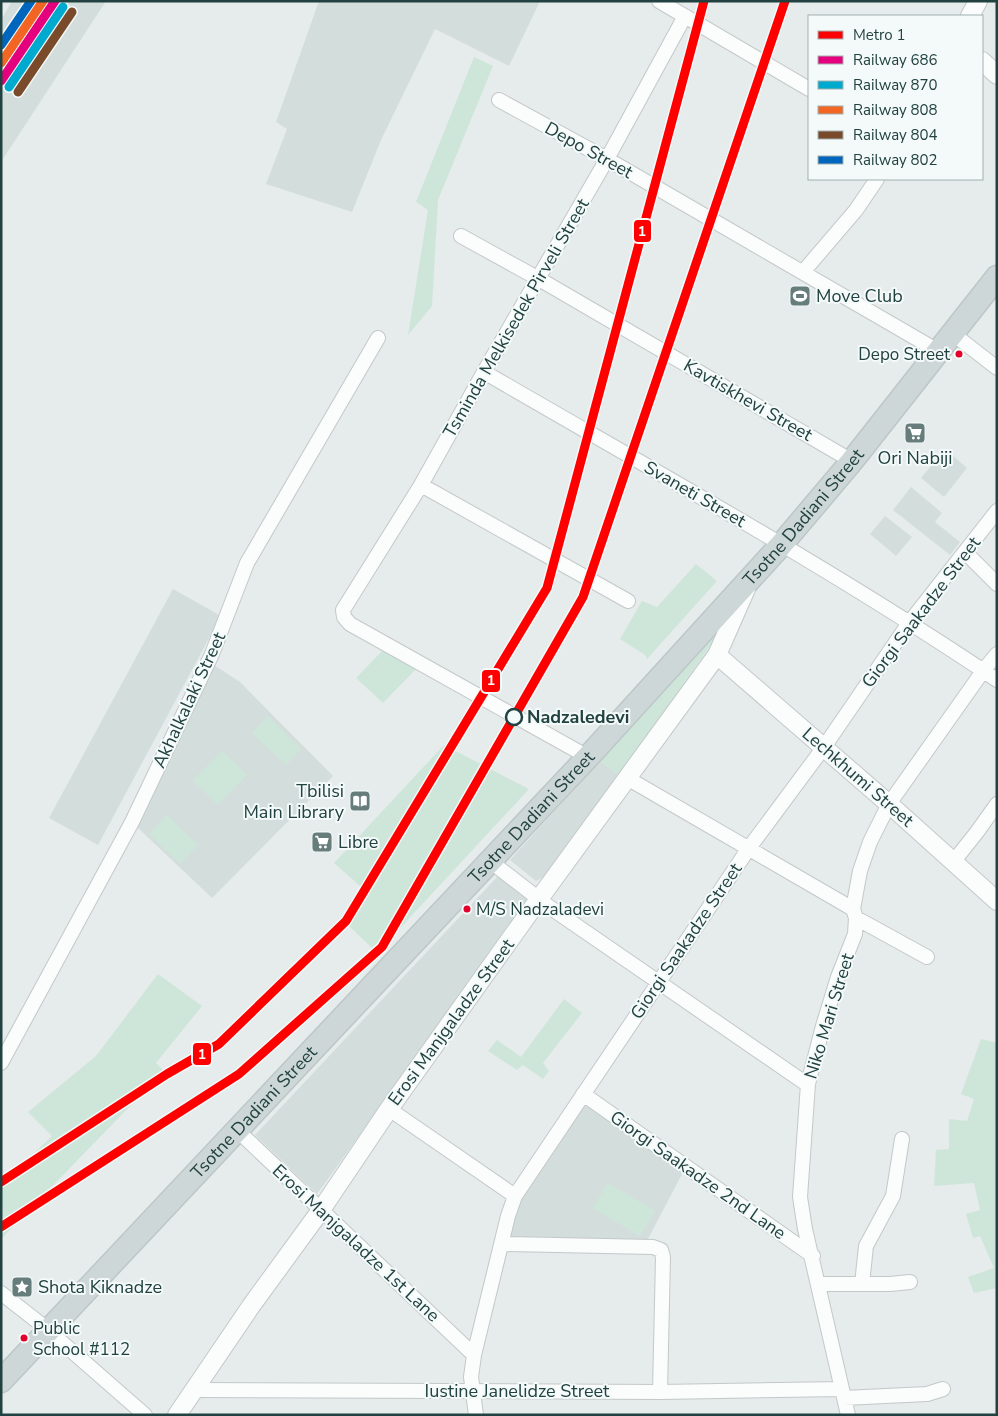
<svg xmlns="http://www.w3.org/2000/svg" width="998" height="1416" font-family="'Nunito Sans',sans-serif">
<rect width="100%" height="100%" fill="#e6ebeb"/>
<!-- built -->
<path fill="#d3dedc" d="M12 1H106L1 162V20Z
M319 1H540L509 66 435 29 381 140 352 212 266 184 287 129 276 122Z
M945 449 967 468 944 497 921 478Z
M911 487 942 513 935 522 960 542 950 555 893 510Z
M885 516 912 537 896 556 870 534Z
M173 589 221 616 98 845 49 818Z
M214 665 240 682 333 776 212 898 137 827Z
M600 761 619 775 544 877 536 881 510 860Z
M499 875 530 899 317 1194 255 1135Z
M584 1106 592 1108 683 1172 648 1239 508 1238 519 1200Z"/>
<!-- green -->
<path fill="#cee6da" d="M474 57 493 66 438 200 432 306 408 335 428 210 416 202Z
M696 564 717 581 647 659 645 655 620 639 642 601 657 607Z
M727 616 730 618 619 775 600 761Z
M383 650 417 668 383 703 356 678Z
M268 716 301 749 286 765 252 733Z
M444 745 529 789 377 953 344 921 368 893 334 863Z
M222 751 247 775 218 805 193 781Z
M167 815 198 845 180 864 149 834Z
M158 974 202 1006 156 1063 164 1071 1 1239V1185L52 1136 28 1112 96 1056Z
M564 999 582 1013 543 1063 549 1071 543 1079 523 1065 517 1070 488 1051 497 1040 521 1057Z
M981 1039 997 1043V1288L974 1293 968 1277 994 1268 980 1236 973 1238 966 1214 980 1210 974 1183 934 1186 936 1150 949 1149V1119L967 1121 974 1099 961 1094Z
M608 1183 655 1211 640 1236 593 1208Z"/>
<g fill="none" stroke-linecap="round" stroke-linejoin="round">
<!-- minor casing -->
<g stroke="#c3c8c8" stroke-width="16">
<path id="minor" d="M659 1 809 89
M499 100 607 159 938 351
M461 236 539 279 852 461
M803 272 856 210 877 179
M952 333 997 368
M484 372C656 472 831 568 997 680
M421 485 628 601
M965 552 997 584
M588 757 350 624 344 617 343 610 421 485 484 372 607 159 685 16
M627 778 853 909
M490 861 548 906 808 1085
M954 861 977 832 997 804
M856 918 927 957
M1 1063 132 822 212 654 247 563 378 338
M583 1094 813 1256
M389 1109 515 1196
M237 1130 474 1355
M502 1244 653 1247 661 1250 663 1257 660 1392
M818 1284H862L866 1246 893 1196 902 1139
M862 1284H890L910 1282
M1 1293 42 1325 145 1415
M193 1390 660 1392 842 1389
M844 1398 927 1394 943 1389
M476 1415 471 1377 474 1355 508 1216 515 1196 749 848 824 747 909 623 997 511
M848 1415 805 1229 800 1197 808 1084 823 1026 838 977 855 934 856 918 853 909 860 871 870 842 889 804 983 671 997 654"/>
</g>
<!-- tertiary casing -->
<g stroke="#c3c8c8" stroke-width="20">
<path id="tertiary" d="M970 16 978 1
M982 61 997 75
M717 655 889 804 997 901
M177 1415 251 1306 321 1210 389 1109 539 899 717 655 746 589"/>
</g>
<!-- primary casing -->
<g stroke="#bdc7c7" stroke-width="25">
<g id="primary">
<path id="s1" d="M1 1381 588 757 781 545 852 461 997 277"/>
</g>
</g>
<!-- minor -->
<use href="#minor" stroke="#fbfcfc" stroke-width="14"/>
<!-- tertiary -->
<use href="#tertiary" stroke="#fbfcfc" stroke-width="18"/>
<!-- primary -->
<use href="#primary" stroke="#ced7d7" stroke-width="22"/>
<!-- rail-1 casing -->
<g stroke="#f4faf9" stroke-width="12">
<path id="rail-1" d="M1 81 55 1"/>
</g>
<!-- rail-2 casing -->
<g stroke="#f4faf9" stroke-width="12">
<path id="rail-2" d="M9 87 63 7"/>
</g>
<!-- rail-3 casing -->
<g stroke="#f4faf9" stroke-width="12">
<path id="rail-3" d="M1 63 43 1"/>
</g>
<!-- rail-4 casing -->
<g stroke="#f4faf9" stroke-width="12">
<path id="rail-4" d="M18 92 72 12"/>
</g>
<!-- rail-5 casing -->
<g stroke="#f4faf9" stroke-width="12">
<path id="rail-5" d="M1 45 31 1"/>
</g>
<!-- rail-1 -->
<use href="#rail-1" stroke="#e5007d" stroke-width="9"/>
<!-- rail-2 -->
<use href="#rail-2" stroke="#00a9ce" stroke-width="9"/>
<!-- rail-3 -->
<use href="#rail-3" stroke="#f26522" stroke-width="9"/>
<!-- rail-4 -->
<use href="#rail-4" stroke="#7a4b2a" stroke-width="9"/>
<!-- rail-5 -->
<use href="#rail-5" stroke="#0065bd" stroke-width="9"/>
<!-- metro-1 casing -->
<g stroke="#f4faf9" stroke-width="12">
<path id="metro-1" d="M1 1182 167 1074 219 1044 346 921 547 588 704 1
M1 1227 239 1074 382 947 583 597 785 1"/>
</g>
<!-- metro-1 -->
<use href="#metro-1" stroke="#f00" stroke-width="9"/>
</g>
<!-- icons -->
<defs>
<g id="stadium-square" transform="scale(1.125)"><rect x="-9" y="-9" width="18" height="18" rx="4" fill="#667d7c" stroke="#f4faf9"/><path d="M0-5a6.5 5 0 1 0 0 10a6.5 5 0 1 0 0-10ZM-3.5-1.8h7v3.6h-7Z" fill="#fff"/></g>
<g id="supermarket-square" transform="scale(1.125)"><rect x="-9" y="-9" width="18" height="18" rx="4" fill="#667d7c" stroke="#f4faf9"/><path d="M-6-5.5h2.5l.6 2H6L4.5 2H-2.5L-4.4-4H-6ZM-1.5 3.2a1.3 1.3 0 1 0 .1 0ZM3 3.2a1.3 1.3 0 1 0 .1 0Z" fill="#fff"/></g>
<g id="library-square" transform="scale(1.125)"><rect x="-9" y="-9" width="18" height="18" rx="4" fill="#667d7c" stroke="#f4faf9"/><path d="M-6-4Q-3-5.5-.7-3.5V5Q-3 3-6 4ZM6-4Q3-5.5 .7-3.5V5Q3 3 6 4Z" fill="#fff"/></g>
<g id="sight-square" transform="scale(1.125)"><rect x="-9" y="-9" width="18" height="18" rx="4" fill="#667d7c" stroke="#f4faf9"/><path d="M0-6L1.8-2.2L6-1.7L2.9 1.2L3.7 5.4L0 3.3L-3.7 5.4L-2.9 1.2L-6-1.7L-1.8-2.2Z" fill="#fff"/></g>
</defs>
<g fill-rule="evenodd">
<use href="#stadium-square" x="800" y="296"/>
<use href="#supermarket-square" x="915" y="433"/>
<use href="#library-square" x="360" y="801"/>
<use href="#supermarket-square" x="322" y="842"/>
<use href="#sight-square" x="22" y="1287"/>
</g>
<!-- markers -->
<g fill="#e4002b" stroke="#f4faf9" stroke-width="2">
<circle cx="959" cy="354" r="4.5"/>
<circle cx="467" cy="909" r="4.5"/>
<circle cx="24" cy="1338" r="4.5"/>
</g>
<circle fill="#f4faf9" stroke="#214240" stroke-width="2.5" cx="514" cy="717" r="8"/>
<g text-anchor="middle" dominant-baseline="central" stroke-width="4" stroke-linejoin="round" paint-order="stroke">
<!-- bus labels -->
<g font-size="17" fill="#214240" stroke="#f4faf9" text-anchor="start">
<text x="950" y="354" text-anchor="end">Depo Street</text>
<text x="476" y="909">M/S Nadzaladevi</text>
<text x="33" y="1328">Public<tspan x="33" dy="21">School #112</tspan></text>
</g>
<!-- street labels -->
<g font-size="18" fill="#214240" stroke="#f4faf9">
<text transform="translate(589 150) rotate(29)">Depo Street</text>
<text transform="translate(516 318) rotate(-60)">Tsminda Melkisedek Pirveli Street</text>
<text transform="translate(748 400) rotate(30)">Kavtiskhevi Street</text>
<text transform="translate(695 494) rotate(30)">Svaneti Street</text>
<text stroke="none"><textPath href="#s1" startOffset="1179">Tsotne Dadiani Street</textPath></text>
<text transform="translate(921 612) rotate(-53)">Giorgi Saakadze Street</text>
<text transform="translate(189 700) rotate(-65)">Akhalkalaki Street</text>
<text transform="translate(858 777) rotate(41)">Lechkhumi Street</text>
<text stroke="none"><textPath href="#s1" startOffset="774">Tsotne Dadiani Street</textPath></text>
<text transform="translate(686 941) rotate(-56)">Giorgi Saakadze Street</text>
<text transform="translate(829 1016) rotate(-73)">Niko Mari Street</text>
<text transform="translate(451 1022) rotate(-54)">Erosi Manjgaladze Street</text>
<text stroke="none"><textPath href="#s1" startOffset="369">Tsotne Dadiani Street</textPath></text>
<text transform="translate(698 1175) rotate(35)">Giorgi Saakadze 2nd Lane</text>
<text transform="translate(356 1243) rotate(43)">Erosi Manjgaladze 1st Lane</text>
<text x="517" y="1391">Iustine Janelidze Street</text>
</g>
<!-- poi labels -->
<g font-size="18" fill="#214240" stroke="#f4faf9" text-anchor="start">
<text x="816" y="296">Move Club</text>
<text x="915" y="458" text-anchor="middle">Ori Nabiji</text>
<text x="344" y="791" text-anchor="end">Tbilisi<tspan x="344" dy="21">Main Library</tspan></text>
<text x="338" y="842">Libre</text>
<text x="38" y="1287">Shota Kiknadze</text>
</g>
<!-- stop labels -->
<g font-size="18" font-weight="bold" fill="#214240" stroke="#f4faf9" text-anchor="start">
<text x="527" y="717">Nadzaledevi</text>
</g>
</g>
<g stroke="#f4faf9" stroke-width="2">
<rect x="633" y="219" width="19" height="24" rx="5" fill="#f00"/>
<rect x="481" y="669" width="20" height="24" rx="5" fill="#f00"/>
<rect x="192" y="1042" width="20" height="24" rx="5" fill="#f00"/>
</g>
<g font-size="14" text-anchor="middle" font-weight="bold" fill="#fff">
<text x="642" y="236">1</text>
<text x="491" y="685">1</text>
<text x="202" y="1059">1</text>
</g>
<!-- border -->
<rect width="998" height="1416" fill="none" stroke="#214240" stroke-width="5"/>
<!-- legend -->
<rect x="808" y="15" width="175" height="165" fill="#f4faf9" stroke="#a0b0af"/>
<rect x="818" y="31" width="25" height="8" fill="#ff0000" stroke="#a0b0af"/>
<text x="853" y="40" font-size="15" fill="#214240">Metro 1</text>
<rect x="818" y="56" width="25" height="8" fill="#e5007d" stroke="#a0b0af"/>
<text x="853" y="65" font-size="15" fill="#214240">Railway 686</text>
<rect x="818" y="81" width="25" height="8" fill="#00a9ce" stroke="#a0b0af"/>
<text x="853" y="90" font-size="15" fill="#214240">Railway 870</text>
<rect x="818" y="106" width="25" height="8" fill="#f26522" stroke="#a0b0af"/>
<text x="853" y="115" font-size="15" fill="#214240">Railway 808</text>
<rect x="818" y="131" width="25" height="8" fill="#7a4b2a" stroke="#a0b0af"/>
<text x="853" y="140" font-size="15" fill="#214240">Railway 804</text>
<rect x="818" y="156" width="25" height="8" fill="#0065bd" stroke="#a0b0af"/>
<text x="853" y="165" font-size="15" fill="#214240">Railway 802</text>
</svg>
